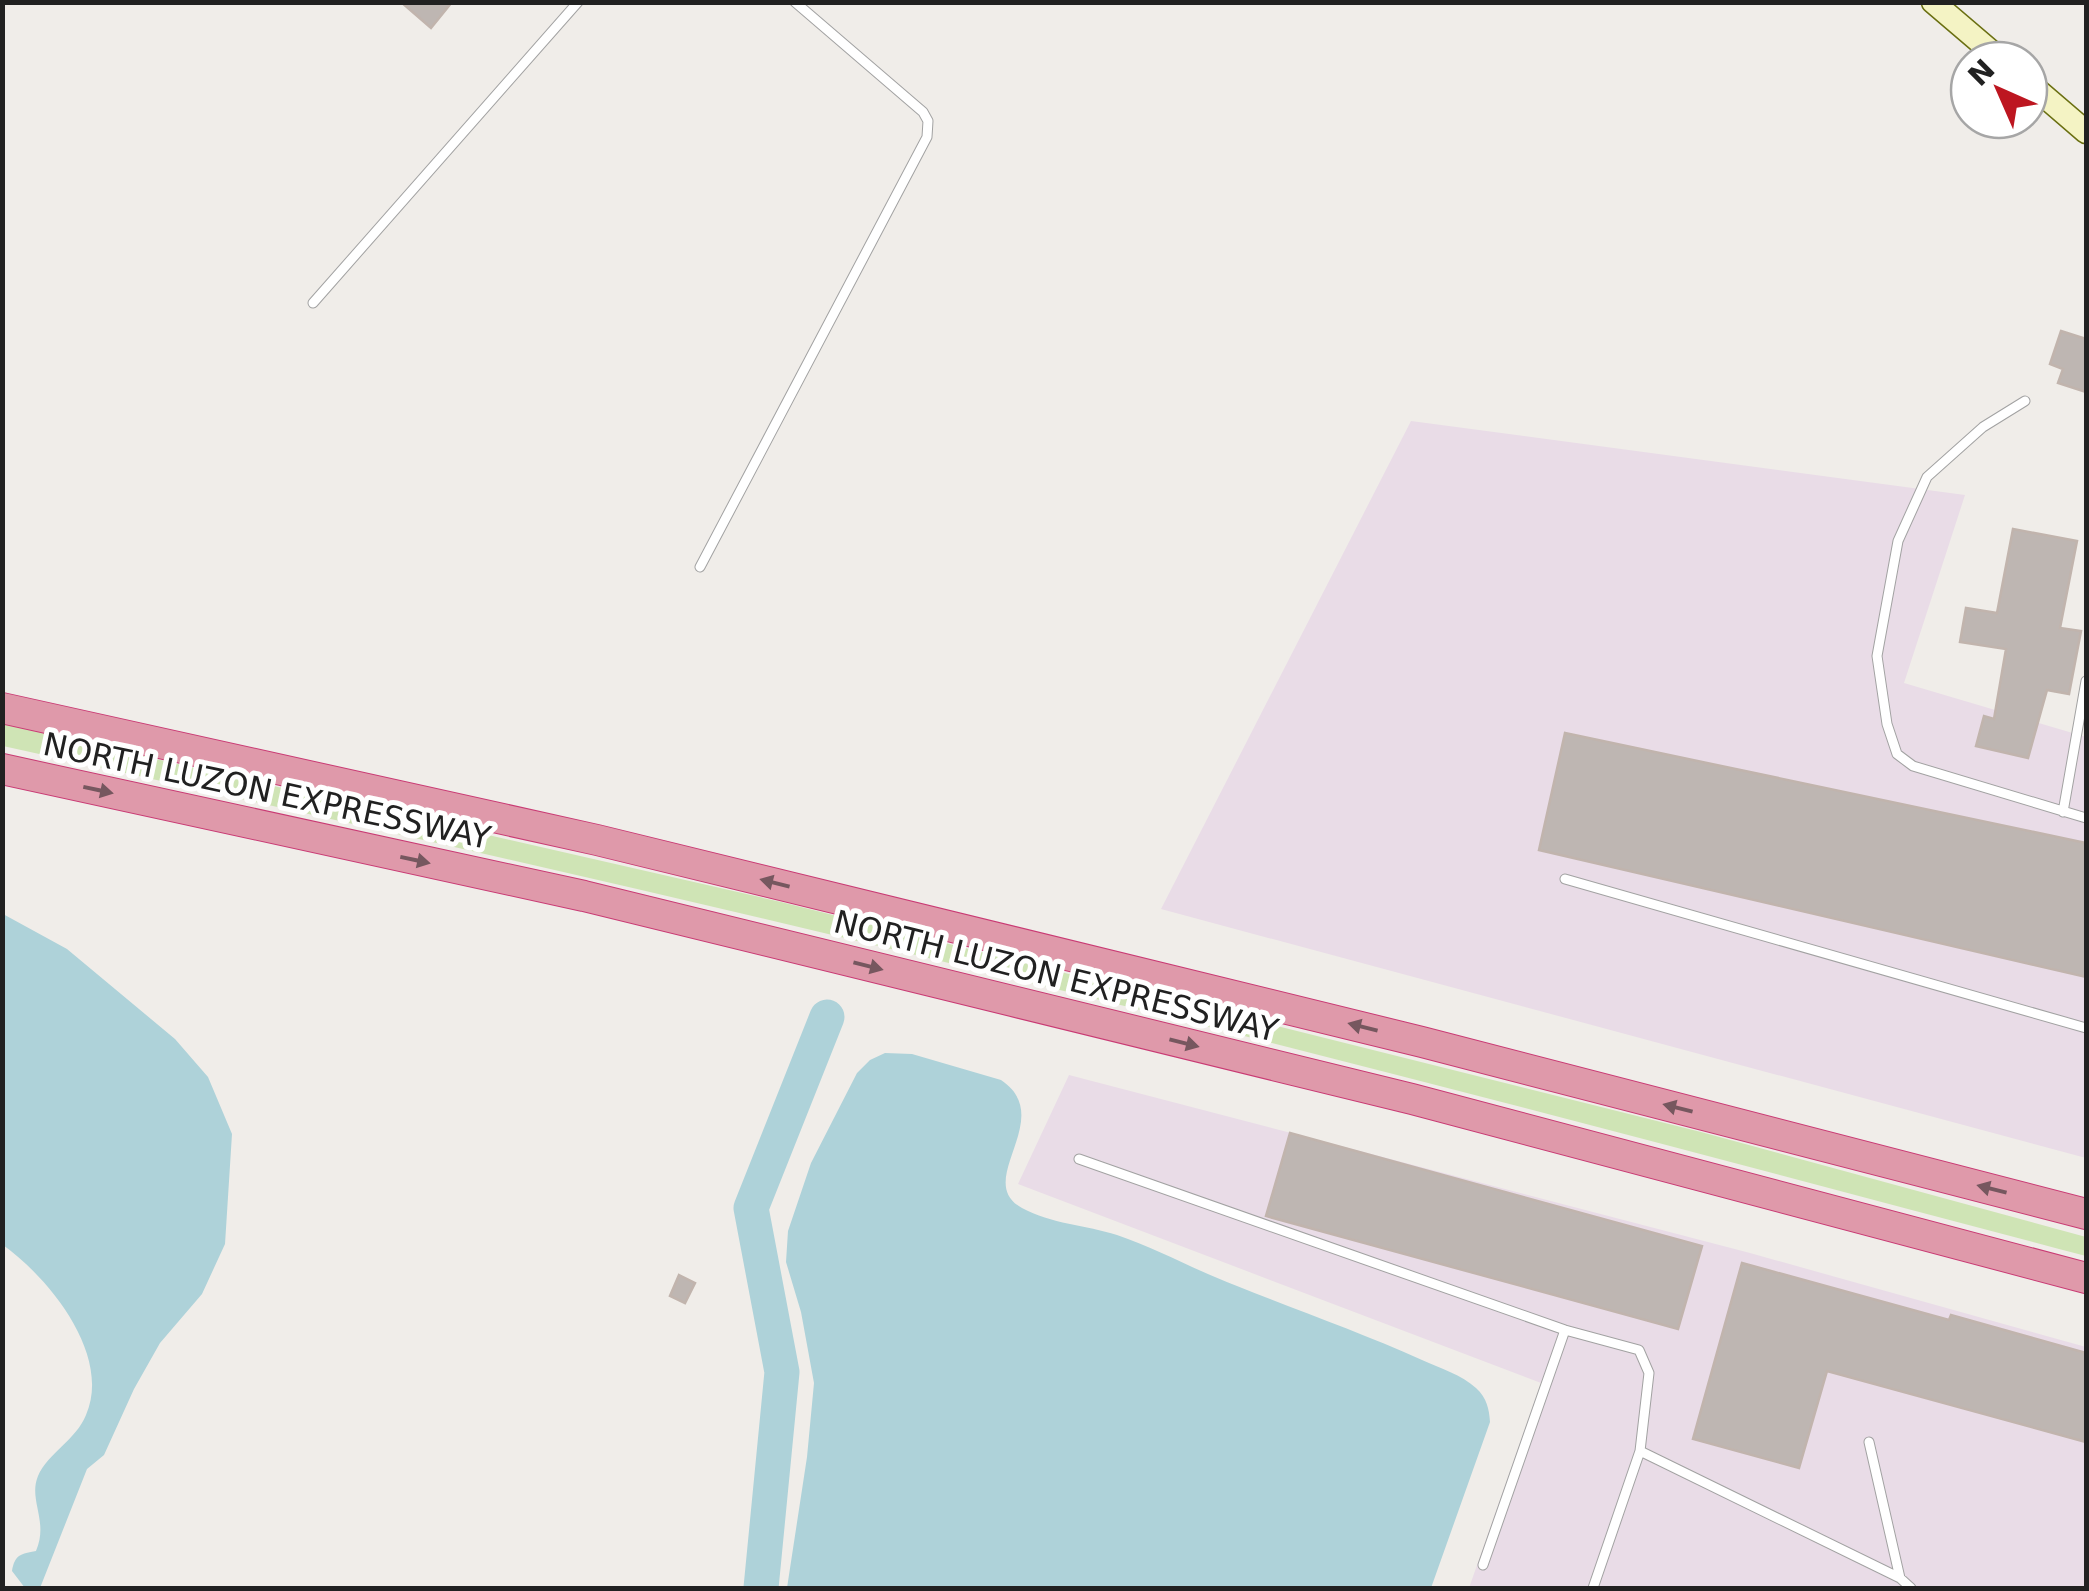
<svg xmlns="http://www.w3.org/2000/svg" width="2089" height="1591" font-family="'DejaVu Sans',sans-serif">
<rect width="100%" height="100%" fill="#f0ede9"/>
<!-- industrial -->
<path fill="#e9dce7" d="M1411 421 1965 495 1904 683 2086 737V1158L1161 909Z
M1069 1075 1750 1253 2086 1347V1588H1469L1541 1383 1018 1184Z"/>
<!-- grass -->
<path fill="#cfe4b5" d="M3 724 781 902 1701 1132 2086 1237V1256C1746 1166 1406 1075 1064 991 711 904 357 824 3 746Z"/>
<!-- water -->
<path fill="#aed2d9" d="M3 914 67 949 175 1039 208 1077 232 1134 225 1244 202 1294 160 1343 134 1389 104 1455 87 1469 40 1588H25L12 1571C15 1554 21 1554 36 1551 49 1521 28 1500 38 1476 48 1453 76 1440 86 1415 112 1355 49 1278 3 1245Z
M885 1053 912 1054 1001 1080C1058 1118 972 1181 1022 1208 1051 1224 1086 1225 1117 1235 1158 1249 1197 1271 1237 1286 1299 1311 1362 1333 1422 1360 1440 1368 1462 1375 1476 1388 1487 1398 1489 1409 1490 1422L1431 1588H787L807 1457 814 1383 801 1312 786 1262 788 1231 811 1163 857 1073 870 1060Z"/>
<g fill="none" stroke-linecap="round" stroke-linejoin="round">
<!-- river -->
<path stroke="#aed2d9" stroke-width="35" d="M761 1588 782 1372 751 1208 827 1017"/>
</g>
<!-- building -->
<path fill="#beb6b2" stroke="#c1b4ad" stroke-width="2.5" d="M401 2H452L431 28Z
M2061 331 2086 339V392L2058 383 2063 369 2050 364Z
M2013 529 2077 541 2060 628 2081 631 2069 694 2047 690 2028 758 1976 746 1984 716 1994 719 2006 649 1960 642 1966 608 1997 613Z
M1565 733 2086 843V977L1539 850Z
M1290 1133 1702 1246 1678 1329 1266 1216Z
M1742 1263 1949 1320 1951 1315 2086 1353V1442L1827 1371 1799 1468 1693 1439Z
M679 1275 695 1283 685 1303 670 1296Z"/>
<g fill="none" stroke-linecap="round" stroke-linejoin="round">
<!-- service casing -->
<g stroke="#a2a2a2" stroke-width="11">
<path id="service" d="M313 303 578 2
M2025 401 1983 427 1927 477 1898 541 1877 656 1887 724 1897 754 1913 766 2086 818
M700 567 927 137 928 121 923 112 795 2
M2063 812 2086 681
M1565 879 2086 1028
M1079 1159 1565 1330 1639 1350 1649 1373 1640 1451 1900 1578 1911 1588
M1869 1442 1900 1578
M1483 1565 1565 1330
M1593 1588 1640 1451"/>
</g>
<!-- secondary casing -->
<g stroke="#6a6f11" stroke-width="25">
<path id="secondary" d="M1933 2 2001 60
M2029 83 2086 132"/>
</g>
<!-- motorway casing -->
<g stroke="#c93b74" stroke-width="32">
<path id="motorway" d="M2 708 597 840 1422 1042 2086 1214
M2 769 584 896 1412 1099 2086 1278"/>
</g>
<!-- service -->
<use href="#service" stroke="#fff" stroke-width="9"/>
<!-- secondary -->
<use href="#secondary" stroke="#f4f3c4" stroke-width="22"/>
<!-- motorway -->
<use href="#motorway" stroke="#df99aa" stroke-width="30"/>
</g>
<!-- one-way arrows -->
<defs><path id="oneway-solid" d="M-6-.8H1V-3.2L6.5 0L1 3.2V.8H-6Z" transform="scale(2.5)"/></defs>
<g fill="#76575f">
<use href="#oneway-solid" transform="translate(98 790) rotate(12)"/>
<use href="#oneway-solid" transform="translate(415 860) rotate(12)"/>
<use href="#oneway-solid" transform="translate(775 883) rotate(-166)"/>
<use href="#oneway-solid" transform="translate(868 966) rotate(14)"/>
<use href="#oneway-solid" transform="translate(1363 1027) rotate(-166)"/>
<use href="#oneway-solid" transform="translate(1184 1043) rotate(14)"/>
<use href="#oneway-solid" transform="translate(1678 1108) rotate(-166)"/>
<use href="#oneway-solid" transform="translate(1992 1189) rotate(-166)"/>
</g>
<g text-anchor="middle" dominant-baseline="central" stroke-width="10" stroke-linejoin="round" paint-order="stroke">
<!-- street labels -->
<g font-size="32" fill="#212121" stroke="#fff">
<text transform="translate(267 791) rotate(12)">NORTH LUZON EXPRESSWAY</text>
<text transform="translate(1056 976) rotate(14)">NORTH LUZON EXPRESSWAY</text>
</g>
</g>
<!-- border -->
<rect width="2089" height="1591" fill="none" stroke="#212121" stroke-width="10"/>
<!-- north arrow -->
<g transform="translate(1999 90) rotate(315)"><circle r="48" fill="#ffffff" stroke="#a6a6a6" stroke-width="2.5"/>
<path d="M0-8L18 38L0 25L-18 38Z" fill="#bd1620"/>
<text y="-15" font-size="28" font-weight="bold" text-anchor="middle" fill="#212121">N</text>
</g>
</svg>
